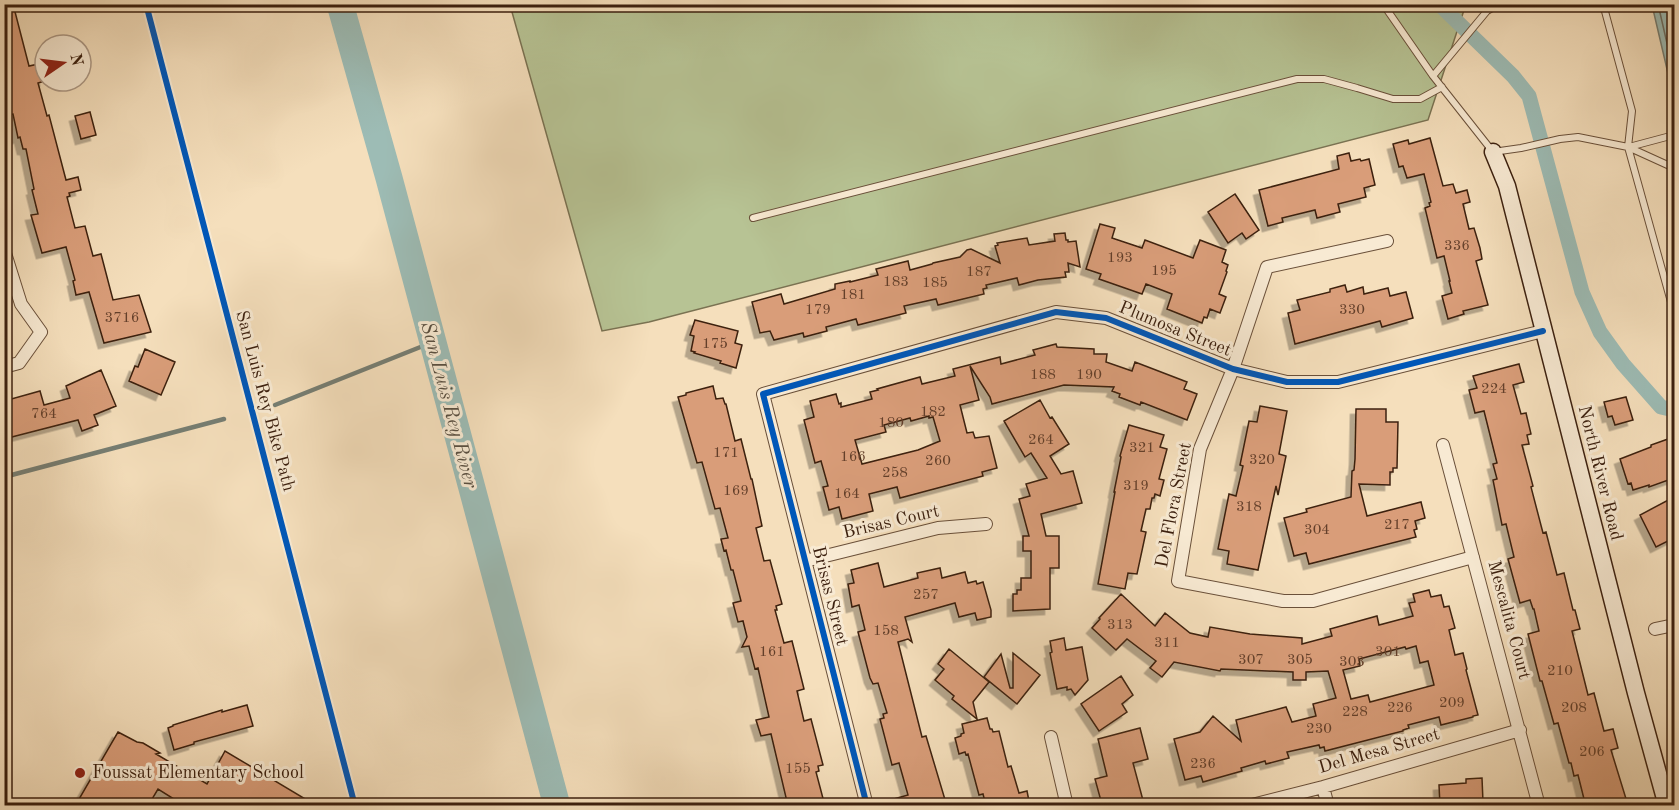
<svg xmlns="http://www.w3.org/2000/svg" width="1679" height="810" font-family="'Old Standard TT',serif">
<defs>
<filter id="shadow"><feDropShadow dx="-5.5" dy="5.5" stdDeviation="0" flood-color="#0004"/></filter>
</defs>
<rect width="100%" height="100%" fill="#f5dfbc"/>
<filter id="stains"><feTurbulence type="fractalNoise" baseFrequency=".00333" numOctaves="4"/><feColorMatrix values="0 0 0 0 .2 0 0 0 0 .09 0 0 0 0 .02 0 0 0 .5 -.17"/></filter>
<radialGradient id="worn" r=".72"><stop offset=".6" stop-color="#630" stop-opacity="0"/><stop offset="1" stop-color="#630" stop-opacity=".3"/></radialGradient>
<!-- green -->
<path fill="#b7c394" stroke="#7a7252" stroke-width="1.5" d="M510 5H1467L1465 7 1428 120 649 322 602 331Z"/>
<!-- water -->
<path fill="#9dbcb5" stroke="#767e73" stroke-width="1.5" d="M1652 5H1674V81L1670 82Z"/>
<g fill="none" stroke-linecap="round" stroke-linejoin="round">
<!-- shore -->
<path stroke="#6c6e62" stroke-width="1.5" d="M1658 4 1674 74"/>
<!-- stream -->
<path stroke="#767e73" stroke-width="4.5" d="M275 405 433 342
M4 477 224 419"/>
<!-- canal -->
<path stroke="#9dbcb5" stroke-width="15" d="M1439 4 1513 76 1529 96 1582 292 1600 332 1623 364 1661 407 1674 410"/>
<!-- river -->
<path stroke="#9dbcb5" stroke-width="27" d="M340 4 389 178 557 806"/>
</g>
<!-- building -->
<path fill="#d99d79" stroke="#3c200f" stroke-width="1.5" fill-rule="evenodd" filter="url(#shadow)" d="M4 4H13L29 66 43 63 45 81 38 83 47 116 49 115 66 180 78 177 81 190 69 193 70 196 67 197 75 228 85 226 93 256 101 254 113 300 139 295 151 332 104 343 89 292 76 295 73 281 75 280 66 247 42 253 31 215 38 214 32 190 34 189 26 149H23L20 137 18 138 13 114 6 115 4 109Z
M90 112 96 135 81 139 75 116Z
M1430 138 1443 186 1453 184 1456 193 1467 190 1470 202 1463 204 1469 229 1474 228 1480 248 1482 259 1476 261 1488 305 1463 311 1464 314 1448 319 1442 296 1452 293 1449 281H1450L1444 256 1437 258 1425 208 1430 206 1429 203 1431 202 1424 174 1407 178 1403 166 1399 167 1393 144 1408 140 1409 144Z
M1349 153 1351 161 1360 159 1361 161 1369 159 1375 185 1364 188 1366 197 1338 204 1340 212 1317 218 1315 210 1282 218 1283 222 1268 226 1259 190 1339 169 1337 156Z
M1235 194 1259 230 1246 239 1242 233 1228 243 1208 212Z
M1100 224 1115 228 1112 238 1142 248 1145 240 1193 258 1200 240 1226 250 1222 262 1228 265 1226 271 1227 272 1219 294 1226 297 1220 313 1210 309 1207 318 1204 317 1202 323 1167 309 1172 294 1146 284 1142 294 1099 279 1101 274 1086 269Z
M1065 233 1066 240H1068V242L1076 241 1080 267 1068 263 1069 272H1065L1066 277 1038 280 1019 285 1017 278 986 285 987 288 983 289 984 294 938 305 936 299 904 306 906 313 858 325 856 319 826 327 827 331 804 337 803 333 774 340 770 331 760 333 752 302 781 294 784 304 835 289V284L850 281V282L878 275 876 269 908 261 910 270 932 264 933 263 960 257 967 250 971 249 1000 263 995 246 998 245 997 243 1027 238 1029 245 1055 241 1054 234Z
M1345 285 1347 292 1363 287 1364 294 1388 288 1390 296 1406 292 1413 318 1382 327 1380 321 1295 344 1288 313 1300 310 1297 300 1330 292V289Z
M695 320 738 331 735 343 742 345 736 368 720 363 721 361 694 353 695 352 691 351 694 336 690 335Z
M1056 344 1057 347 1094 349V354H1107L1106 362 1132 371 1135 362 1187 382 1184 389 1197 394 1187 420 1141 402 1140 405 1119 397 1120 394 1112 391 1114 387 1064 385 992 404 990 397 970 366 979 400 960 405 967 433 973 432 975 438 989 436 997 468 982 472 983 476 900 498 897 487 869 494 873 511 842 519 839 507 829 510 823 487 828 486 821 461 815 463 804 420 814 417 810 401 836 394 839 404 841 403V407L872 399 870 392 878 390 877 389 920 377 922 384 955 376 953 369 1000 357 1001 364 1035 355 1033 350ZM929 416V418L933 417 940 441 918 450 862 464 855 440 886 432 884 425 910 418 911 421Z
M145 349 175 362 161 395 129 381 135 366 138 367Z
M1519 364 1524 382 1513 385 1521 414 1526 413 1531 434 1527 435 1529 444 1522 445 1533 486 1531 487 1543 533 1546 532 1557 575 1564 573 1573 610H1575L1580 629 1572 631 1588 695 1594 693 1604 731 1613 729 1618 748 1611 750 1627 802 1613 806H1589L1588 803H1585L1578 775 1574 776 1571 763H1569L1558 723 1554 724 1542 681H1540L1528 634 1539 631 1534 609H1533L1530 600 1520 603 1508 559 1514 557 1506 524 1502 525 1493 480 1497 479 1493 464 1497 463 1484 411 1475 413 1469 390 1477 388 1473 376Z
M101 370 116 406 94 415 98 425 82 431 78 420 4 439V401L40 391 44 405 70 398 66 386Z
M713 386 716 399 723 398 725 404H726L735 441 741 439 751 479H752L762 526 756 528 764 561 770 560 782 604 776 606 777 610H775L784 643 792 641 804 689 797 691 804 721 811 719 823 765 818 766 819 771 816 772 825 806H788L771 734 761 736 756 720 769 717 758 668 755 669 749 646 742 647 747 637 743 621 738 622 733 603 741 601 733 570H731L726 550 724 551 721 539 728 538 720 508 715 509 702 462 697 463 678 397 686 395V393Z
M1626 397 1633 420 1615 425 1612 416 1608 417 1604 402Z
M1040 400 1050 418 1052 417 1069 444 1050 456 1061 474 1073 471 1082 503 1041 514 1046 536H1059V568H1050V609L1013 611V594H1017V590H1021V578H1031V551H1023V536H1029L1019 499 1030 496 1026 484 1047 478 1031 453 1025 457 1004 421Z
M1260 406 1287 411 1279 454 1286 456 1278 495 1276 486 1258 570 1227 564 1229 551 1218 549 1229 494 1236 496 1243 466 1240 465 1249 421 1257 422Z
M1356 409H1386V422H1398L1397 468H1393V472H1390V485L1359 484 1367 516 1421 502 1425 518 1415 521 1417 529 1414 530 1416 537 1309 564 1306 553 1294 556 1284 518 1307 512 1306 509 1351 497 1352 471 1354 470 1355 459Z
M1129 425 1164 435 1160 447 1167 449 1159 479 1164 480 1160 496 1155 494 1154 498H1152L1150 509H1146L1141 531 1146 532 1137 574 1128 573 1125 589 1098 584 1115 492H1114L1121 457 1120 456Z
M1668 439 1674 454V478L1649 487V485L1633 490 1631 483 1628 484 1620 459 1651 447V445Z
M1674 497V538L1656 547 1640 515Z
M878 563 884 587 918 578 917 573 940 568 942 578 965 572 968 583 976 581 977 584 983 582 991 610V617L977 620 975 613 959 617 955 603 905 617 912 642 908 639 898 642 922 737 926 736 946 803 936 806H884L883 802 908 795 899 763 892 765 880 719 884 718 883 714 887 713 878 683 873 684 870 678 858 632 865 630 859 605 852 607 848 584 854 583 851 570Z
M1429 590 1431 597 1441 595 1444 607 1449 606 1455 628 1449 630 1455 655 1463 653 1467 669 1466 670 1478 715 1473 716V717L1441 725 1439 717 1408 725 1409 728 1403 730V731L1325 751 1324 747 1320 748 1319 745 1287 752 1289 758 1266 764 1265 761 1241 768 1242 771 1203 782 1201 776 1185 780 1174 739 1200 732 1213 716 1241 741 1236 720 1286 707 1292 722 1316 716 1313 704 1336 698 1328 671 1306 672V680H1293V672L1221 669 1220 671 1174 662 1162 677 1150 668 1156 661 1127 639 1116 650 1092 628 1100 619 1099 618 1121 594 1155 626 1165 613 1190 633 1208 637 1210 627 1250 634 1302 638V644L1332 636 1330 629 1377 616 1379 625 1413 616 1409 603 1415 602 1413 594ZM1416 646 1420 663 1428 661 1434 685 1370 702 1368 695 1351 699 1343 670 1360 666 1359 659 1405 647 1406 649Z
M1064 638 1066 650 1082 647 1088 680 1075 695 1071 689 1067 690V687L1057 689 1050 653 1052 652 1050 641Z
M949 649 989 682 973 702 977 719 952 699 954 696 935 680 944 669 938 664Z
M1013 653 1040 675 1017 704 984 677 1001 654 1010 688H1013Z
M1121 676 1133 695 1122 704 1127 712 1099 731 1081 704Z
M247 705 253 726 194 742V744L174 750 168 728 173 726V725L222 710V712Z
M987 718 990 729H992L993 732 999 731 1008 767 1011 766 1019 793 1027 791 1030 806H986L983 794 979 795 968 754 966 755 965 752 959 754 955 738 961 736V734L964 733 962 724Z
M1140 728 1148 759 1133 763 1144 804 1138 806H1113L1111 799 1101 801 1095 779 1107 776 1098 739Z
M118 732 137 742 143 743 160 753 156 754 207 784 225 751 317 806H185L158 789 148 806H75Z
M1482 778 1483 802H1476V806H1440L1439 785 1466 783V779Z"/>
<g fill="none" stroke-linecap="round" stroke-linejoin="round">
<!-- lane casing -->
<g stroke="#6a503a" stroke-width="8">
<path id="lane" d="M1383 4 1433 76 1493 152 1521 148 1560 139 1578 137 1628 147 1672 167
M1603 4 1632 111 1628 147 1671 302 1674 311
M1433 76 1487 11 1499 4
M1629 147 1674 135
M1672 167 1674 177
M753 218 1297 79H1324L1357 88 1393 99H1420L1442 87"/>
</g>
<!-- street casing -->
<g stroke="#6a503a" stroke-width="14">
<path id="street" d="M1387 241 1267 267 1233 369 1200 449 1178 581 1283 601H1313L1473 557
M4 250 21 304 41 332 19 363 4 367
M1443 445 1539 806
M805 561 938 528 986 524
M1655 629 1674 625
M1051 737 1067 806
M1323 787 1328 806
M867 806 763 394 1056 312 1106 318 1233 369 1287 382H1338L1543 331
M1248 806 1323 787 1520 730"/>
</g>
<!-- secondary casing -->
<g stroke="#3c200f" stroke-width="19">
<path id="secondary" d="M1493 152 1507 186 1636 693 1667 806"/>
</g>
<!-- lane -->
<use href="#lane" stroke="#f8ead3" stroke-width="6"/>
<!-- street -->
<use href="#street" stroke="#f8ead3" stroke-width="12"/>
<!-- secondary -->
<use href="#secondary" stroke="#f8ead3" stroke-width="16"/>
<!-- cycleway casing -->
<g stroke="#f8ead3" stroke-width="10">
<path id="cycleway" d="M146 4 355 806
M867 806 763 394 1056 312 1106 318 1233 369 1287 382H1338L1543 331"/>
</g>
<!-- cycleway -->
<use href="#cycleway" stroke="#0057b8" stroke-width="6"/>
</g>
<!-- markers -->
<circle fill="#8f2418" stroke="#f8ead3" stroke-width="2" cx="80" cy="773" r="6"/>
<g text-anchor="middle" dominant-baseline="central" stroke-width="6" stroke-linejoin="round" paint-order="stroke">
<!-- number labels -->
<g font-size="15" fill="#633f2a">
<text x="1457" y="246">336</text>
<text x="1120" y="258">193</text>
<text x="1164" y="271">195</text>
<text x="979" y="272">187</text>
<text x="896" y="282">183</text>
<text x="935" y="283">185</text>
<text x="853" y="295">181</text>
<text x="818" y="310">179</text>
<text x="1352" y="310">330</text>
<text x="122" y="318">3716</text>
<text x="715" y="344">175</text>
<text x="1043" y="375">188</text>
<text x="1089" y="375">190</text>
<text x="1494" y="389">224</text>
<text x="933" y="412">182</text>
<text x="44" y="414">764</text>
<text x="891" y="423">180</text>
<text x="1041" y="440">264</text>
<text x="1142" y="448">321</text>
<text x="726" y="453">171</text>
<text x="853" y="457">166</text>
<text x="1262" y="460">320</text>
<text x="938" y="461">260</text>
<text x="895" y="473">258</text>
<text x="1136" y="486">319</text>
<text x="736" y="491">169</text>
<text x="847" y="494">164</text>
<text x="1249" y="507">318</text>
<text x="1397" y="525">217</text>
<text x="1317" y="530">304</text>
<text x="926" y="595">257</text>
<text x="1120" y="625">313</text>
<text x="886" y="631">158</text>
<text x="1167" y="643">311</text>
<text x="772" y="652">161</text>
<text x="1388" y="652">301</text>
<text x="1251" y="660">307</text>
<text x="1300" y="660">305</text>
<text x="1352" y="662">303</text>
<text x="1560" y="671">210</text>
<text x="1452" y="703">209</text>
<text x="1400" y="708">226</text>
<text x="1574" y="708">208</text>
<text x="1355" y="712">228</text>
<text x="1319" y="729">230</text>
<text x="1592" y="752">206</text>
<text x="1203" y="764">236</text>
<text x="798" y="769">155</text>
</g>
<!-- street labels -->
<g font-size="18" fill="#3c200f" stroke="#f8ead3">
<text transform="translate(1175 329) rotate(22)">Plumosa Street</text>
<text transform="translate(265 401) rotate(75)">San Luis Rey Bike Path</text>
<text transform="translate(1600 473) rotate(76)">North River Road</text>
<text transform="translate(1174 505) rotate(-79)">Del Flora Street</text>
<text transform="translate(891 522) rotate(-13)">Brisas Court</text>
<text transform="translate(830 596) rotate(76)">Brisas Street</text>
<text transform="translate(1509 620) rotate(75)">Mescalita Court</text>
<text transform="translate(1379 751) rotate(-16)">Del Mesa Street</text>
</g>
<!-- poi labels -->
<g font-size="18" fill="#3c200f" stroke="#f8ead3" text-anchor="start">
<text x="92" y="773">Foussat Elementary School</text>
</g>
<!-- water labels -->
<g font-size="20" font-style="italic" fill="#594f41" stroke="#f8ead3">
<text transform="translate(448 405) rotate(75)">San Luis Rey River</text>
</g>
</g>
<!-- margin -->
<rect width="1679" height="810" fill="none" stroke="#f5dfbc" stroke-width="24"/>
<rect x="6" y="6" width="1667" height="798" fill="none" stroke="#3c200f" stroke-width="3"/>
<rect x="12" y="12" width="1655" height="786" fill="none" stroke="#3c200f" stroke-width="1.5"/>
<!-- north arrow -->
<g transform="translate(63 63) rotate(76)"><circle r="28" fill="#f8ead3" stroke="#ad9985" stroke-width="1.5"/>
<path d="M0-4.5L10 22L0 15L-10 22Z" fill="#8f2418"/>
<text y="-9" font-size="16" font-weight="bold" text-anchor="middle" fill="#3c200f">N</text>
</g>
<rect width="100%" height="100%" filter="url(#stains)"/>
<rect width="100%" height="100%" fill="url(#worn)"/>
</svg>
